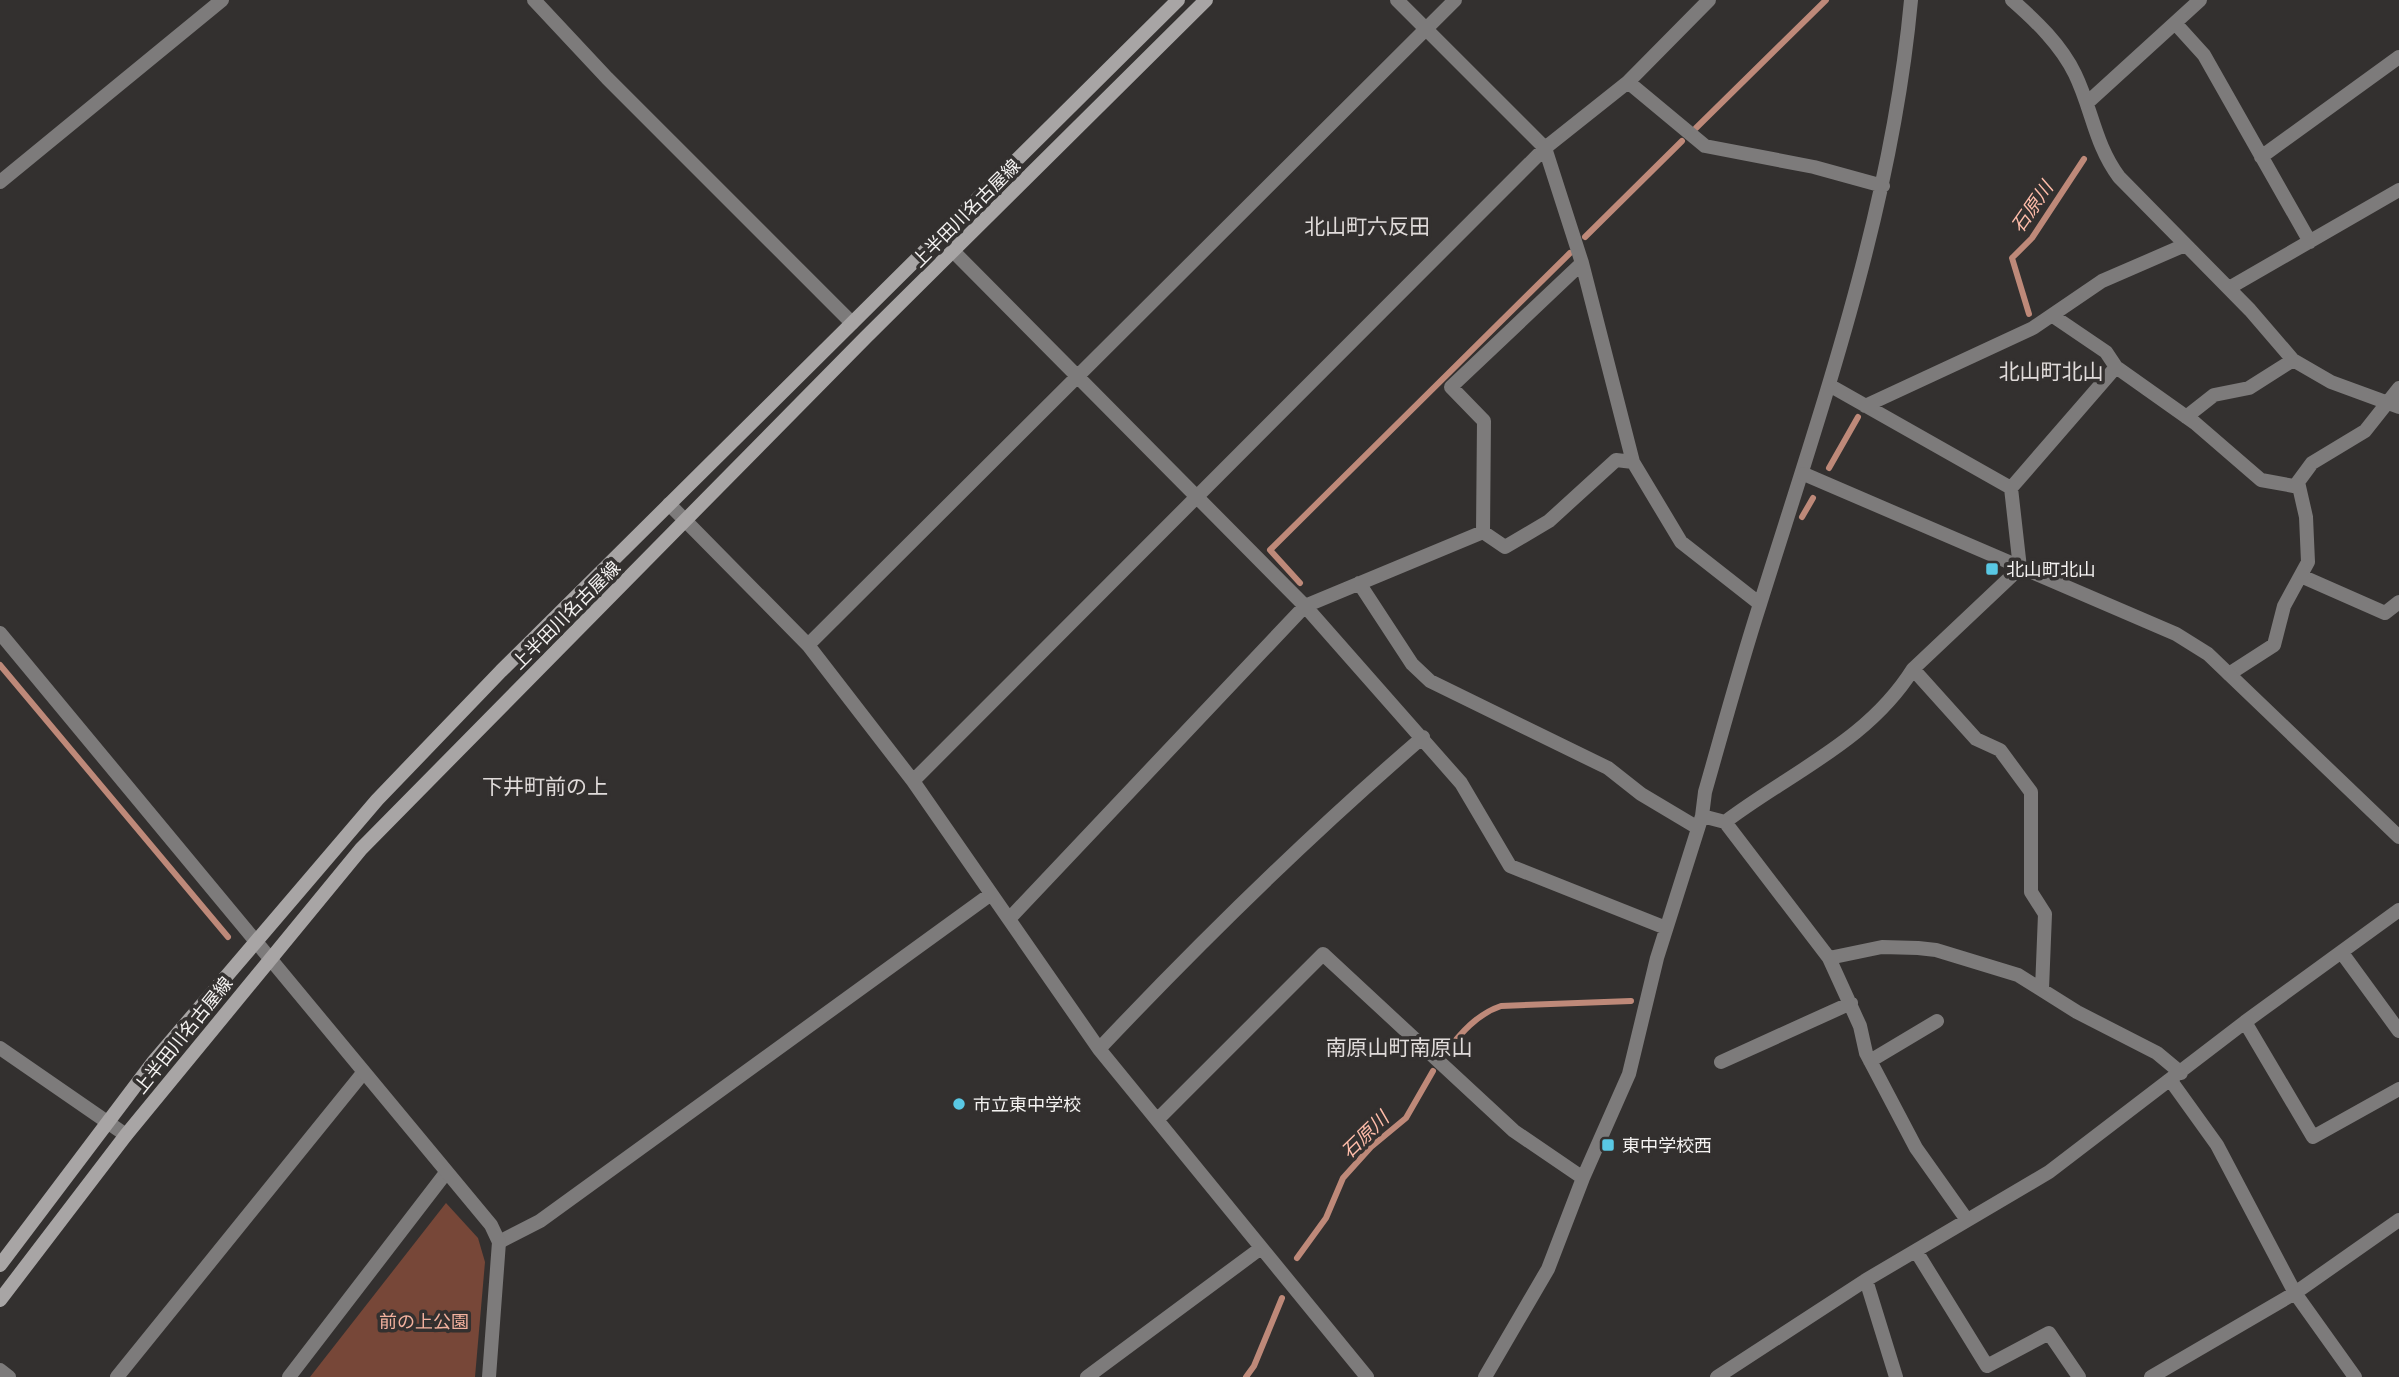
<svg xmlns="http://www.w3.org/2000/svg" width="2399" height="1377" font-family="'Roboto Condensed','Noto Sans JP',sans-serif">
<rect width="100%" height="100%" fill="#33302f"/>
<!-- green -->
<path fill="#774738" d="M446 1203 478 1238 485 1262 475 1377H310Z"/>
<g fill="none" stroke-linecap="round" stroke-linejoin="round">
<!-- stream -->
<path stroke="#be8979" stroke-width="6" d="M1696 128 1826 0
M1585 237 1682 141
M2029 314 2012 258 2032 238 2084 159
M1829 468 1858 417
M1802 517 1813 498
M1300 583 1270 550 1570 253
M0 665 228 937
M1445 1053C1461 1033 1477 1014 1501 1006L1631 1001
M1297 1258 1326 1218 1343 1178 1371 1147 1406 1118 1433 1071
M1246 1377 1254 1366 1282 1298"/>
<!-- minor -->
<path stroke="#7d7b7b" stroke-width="14" d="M534 0 607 78 852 323
M1397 0 1545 148 1582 263 1633 462 1681 542 1760 604
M2012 0C2036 21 2061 45 2075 74 2092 109 2095 145 2119 177L2250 310 2293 360 2331 382 2399 407
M2175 23 2204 55 2310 242
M1628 82 1705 146 1814 167 1883 186
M2087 103 2200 0
M2261 157 2399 57
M0 182 222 0
M954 252 1305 606 1461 783 1510 866 1666 928
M2229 288 2399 190
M2053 316 2106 352 2116 367 2195 423 2261 480 2299 487
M1829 385 2011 488
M1865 406 2033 328 2102 281 2185 245
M2186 417 2214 395 2249 388 2293 360
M669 504 808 645 913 781 1099 1049 1367 1377
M1483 532 1484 421 1451 387 1582 263
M2301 576 2385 613 2399 602
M1359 583 1412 664 1430 681 1608 768 1641 794 1698 828
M808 645 1455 0
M1913 669 2020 568 2011 488 2116 367
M2229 674 2274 645 2284 606 2308 562 2306 517 2298 482 2312 463 2365 431 2399 388
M913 781 1545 148 1628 82 1709 0
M1702 816 1725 822 1829 958 1860 1026 1866 1053 1916 1148 1967 1220
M1725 822C1791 772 1868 741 1913 669L1976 739 2000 750 2031 792V892L2045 914 2042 989
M1010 918 1305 606 1483 532 1505 547 1549 521 1616 460 1633 462
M2342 953 2399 1031
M1829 958 1882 947 1918 948 1936 950 2018 975 2077 1012 2157 1053 2181 1073
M2245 1022 2313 1137 2399 1089
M0 1048 126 1135
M1099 1049C1204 938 1308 836 1423 737
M1870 1061 1937 1021
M1721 1062 1851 1003
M2171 1081 2217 1145 2295 1293 2355 1377
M1157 1120 1323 954 1514 1131 1583 1178
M499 1242 540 1221 991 894
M1916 1251 1987 1366 2049 1333 2079 1377
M1866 1280 1896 1377
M0 1370 9 1377
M117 1377 363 1073
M289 1377 445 1174
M1087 1377 1261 1248
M1485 1377 1548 1269 1583 1178 1629 1074 1657 958 1702 816 1705 792C1723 729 1740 666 1760 604 1822 406 1892 208 1911 0
M1717 1377 1866 1280 2049 1172 2245 1022 2399 910
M2151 1377 2295 1293 2399 1220"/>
<!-- tertiary -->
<path stroke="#7d7b7b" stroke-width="14" d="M1804 474 2176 634 2208 654 2399 837
M0 633 491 1225 499 1242 489 1377"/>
<!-- secondary -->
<path stroke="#a8a5a5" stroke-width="14" d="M0 1265 154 1061 377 800 501 671 1178 0
M0 1300 126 1135 361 849 866 337 1206 0"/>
</g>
<!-- markers -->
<g fill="#59c8e4" stroke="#33302f" stroke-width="2.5">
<rect x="1985" y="562" width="14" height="14" rx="3.5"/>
<circle cx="959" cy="1104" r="7"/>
<rect x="1601" y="1138" width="14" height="14" rx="3.5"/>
</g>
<g text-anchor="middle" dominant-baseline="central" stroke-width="7" stroke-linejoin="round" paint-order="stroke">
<!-- street labels -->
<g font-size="18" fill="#f4f2f1" stroke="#33302f">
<text transform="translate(966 213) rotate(-45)">上半田川名古屋線</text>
<text transform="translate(566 615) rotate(-45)">上半田川名古屋線</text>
<text transform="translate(183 1035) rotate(-51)">上半田川名古屋線</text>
</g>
<!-- poi labels -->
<g font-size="18" fill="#f4f2f1" stroke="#33302f" text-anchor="start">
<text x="2006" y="569">北山町北山</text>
<text x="973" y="1104">市立東中学校</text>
<text x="1622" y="1145">東中学校西</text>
</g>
<!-- park labels -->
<g font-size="18" fill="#f2b19e" stroke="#33302f">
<text x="424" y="1321">前の上公園</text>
</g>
<!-- water labels -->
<g font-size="19" font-style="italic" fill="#febca9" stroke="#33302f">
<text transform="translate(2032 207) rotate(-55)">石原川</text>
<text transform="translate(1365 1135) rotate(-44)">石原川</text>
</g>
<!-- quarter labels -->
<g font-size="21" fill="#e0dbda" stroke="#33302f">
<text x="1367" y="227">北山町六反田</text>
<text x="2051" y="372">北山町北山</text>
<text x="545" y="787">下井町前の上</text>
<text x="1399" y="1048">南原山町南原山</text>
</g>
</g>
</svg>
